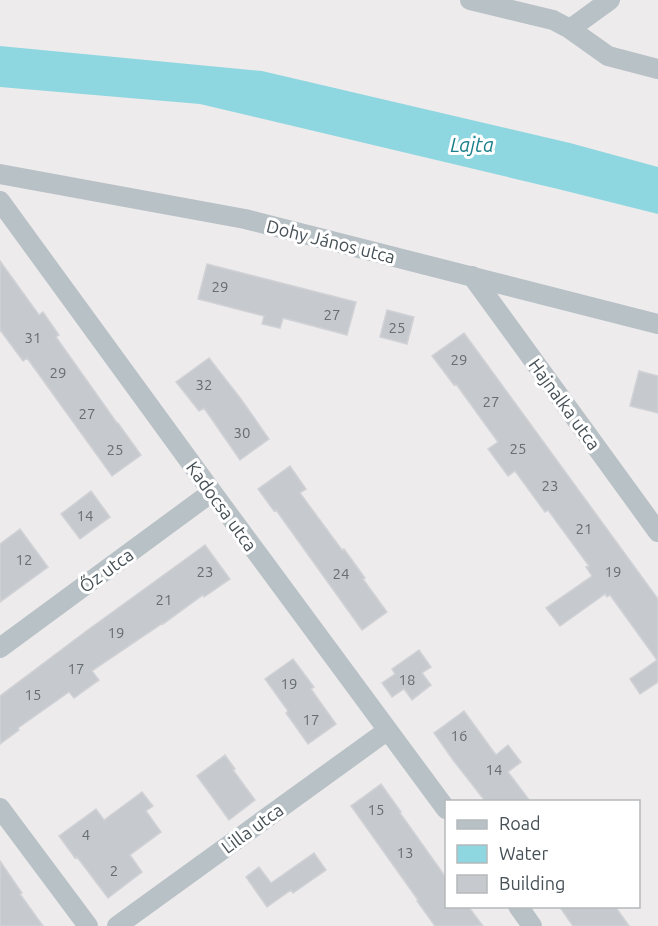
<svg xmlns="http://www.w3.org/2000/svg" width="658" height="926" font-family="Ubuntu,sans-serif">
<rect width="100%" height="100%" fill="#eeebec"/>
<!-- water -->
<path fill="#8fd7e0" d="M0 46 262 71 570 143 658 167V214L558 189 200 104 0 87Z"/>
<!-- building -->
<path fill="#c6c9ce" stroke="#d0d2d6" stroke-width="1.5" d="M0 261 39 315 43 312 59 335 56 337 117 423H118L141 455 112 476 27 358 23 361 0 330Z
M207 264 356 302 347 335 283 318 280 328 262 324 264 316 198 299Z
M387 310 414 317 407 344 380 337Z
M464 333 658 599V682L640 694 630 679 657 660 610 595 607 597 605 594 560 626 546 608 592 576 586 567 589 566 548 510 545 512 515 471 508 476 488 449 498 442 456 384 454 385 432 356Z
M209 358 241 399 269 439 240 460 204 408 199 411 176 382Z
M639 371 658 376V413L630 406Z
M290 466 306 489 300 493 342 550 344 549 365 578 363 579 387 612 362 630 276 510 274 511 258 489Z
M91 491 110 517 80 539 61 514Z
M20 529 48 567 0 602V544Z
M205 545 230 579 204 597 203 595 163 624V623L92 671 99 680 74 698 69 692 18 728 19 730 0 744V696L85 632Z
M419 650 431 667 422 673 431 685 412 700 404 689 392 697 382 683 395 674 392 669Z
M293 659 314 687 311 689 336 724 308 744 286 713 288 711 265 679Z
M464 711 496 755 508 745 521 762 508 772 530 801H485L453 760 434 733Z
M225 755 235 769 233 770 255 800 229 820 197 776Z
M381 784 401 812 400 813 447 879V906H468L483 926H435L417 901 418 900 351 806Z
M142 792 153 806 146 811 161 832 130 855 142 872 108 898 77 857 75 858 59 836 96 809 104 820Z
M314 853 326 870 293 893 291 890 267 907 246 877 259 867 271 883Z
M0 861 22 893 20 894 43 926H0Z
M559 906H615L629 926H573Z"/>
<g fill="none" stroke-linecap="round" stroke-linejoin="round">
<!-- street -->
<path stroke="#b8c1c6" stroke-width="20" d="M470 0 553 20 570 29 608 56 658 69
M570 29 610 0
M0 174 245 219 658 324
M0 201 212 492 446 809
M472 276 658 532
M0 648 212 492
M0 808 88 926
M518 906 532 926
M117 926 388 730"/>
</g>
<g text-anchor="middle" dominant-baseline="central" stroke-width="6" stroke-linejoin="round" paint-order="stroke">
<!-- number labels -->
<g font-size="15" fill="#666e74">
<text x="220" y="286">29</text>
<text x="332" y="314">27</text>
<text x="397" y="327">25</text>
<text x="33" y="337">31</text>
<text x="459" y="359">29</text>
<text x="58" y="372">29</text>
<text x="204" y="384">32</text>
<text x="491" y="401">27</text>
<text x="87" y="413">27</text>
<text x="242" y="432">30</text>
<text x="518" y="448">25</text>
<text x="115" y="449">25</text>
<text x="550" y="485">23</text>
<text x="85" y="515">14</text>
<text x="584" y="528">21</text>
<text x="24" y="559">12</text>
<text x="205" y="571">23</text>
<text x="613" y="571">19</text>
<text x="341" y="573">24</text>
<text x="164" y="599">21</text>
<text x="116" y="632">19</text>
<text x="76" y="668">17</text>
<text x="407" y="679">18</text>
<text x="289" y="683">19</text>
<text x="33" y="694">15</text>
<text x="311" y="719">17</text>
<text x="459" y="735">16</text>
<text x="494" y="769">14</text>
<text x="376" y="809">15</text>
<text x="86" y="834">4</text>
<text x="405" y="852">13</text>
<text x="114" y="870">2</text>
</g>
<!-- street labels -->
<g font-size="18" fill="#465056" stroke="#fff">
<text transform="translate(331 241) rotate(14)">Dohy János utca</text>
<text transform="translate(565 404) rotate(54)">Hajnalka utca</text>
<text transform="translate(222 506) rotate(54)">Kadocsa utca</text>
<text transform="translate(106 570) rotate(-36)">Őz utca</text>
<text transform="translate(252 828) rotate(-36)">Lilla utca</text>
</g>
<!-- water labels -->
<g font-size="20" font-style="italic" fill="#1b808c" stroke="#fff">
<text x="472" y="144">Lajta</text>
</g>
</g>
<!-- legend -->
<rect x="445" y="800" width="195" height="108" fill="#ffffff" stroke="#b5b9bb" stroke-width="1.5"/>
<rect x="457" y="820" width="30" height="9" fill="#b8c1c6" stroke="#b5b9bb" stroke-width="1.5"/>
<text x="499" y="830" font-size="18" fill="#465056">Road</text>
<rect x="457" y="845" width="30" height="18" fill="#8fd7e0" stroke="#b5b9bb" stroke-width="1.5"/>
<text x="499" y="860" font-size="18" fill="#465056">Water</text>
<rect x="457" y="875" width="30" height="18" fill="#c6c9ce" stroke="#b5b9bb" stroke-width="1.5"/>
<text x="499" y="890" font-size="18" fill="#465056">Building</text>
</svg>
